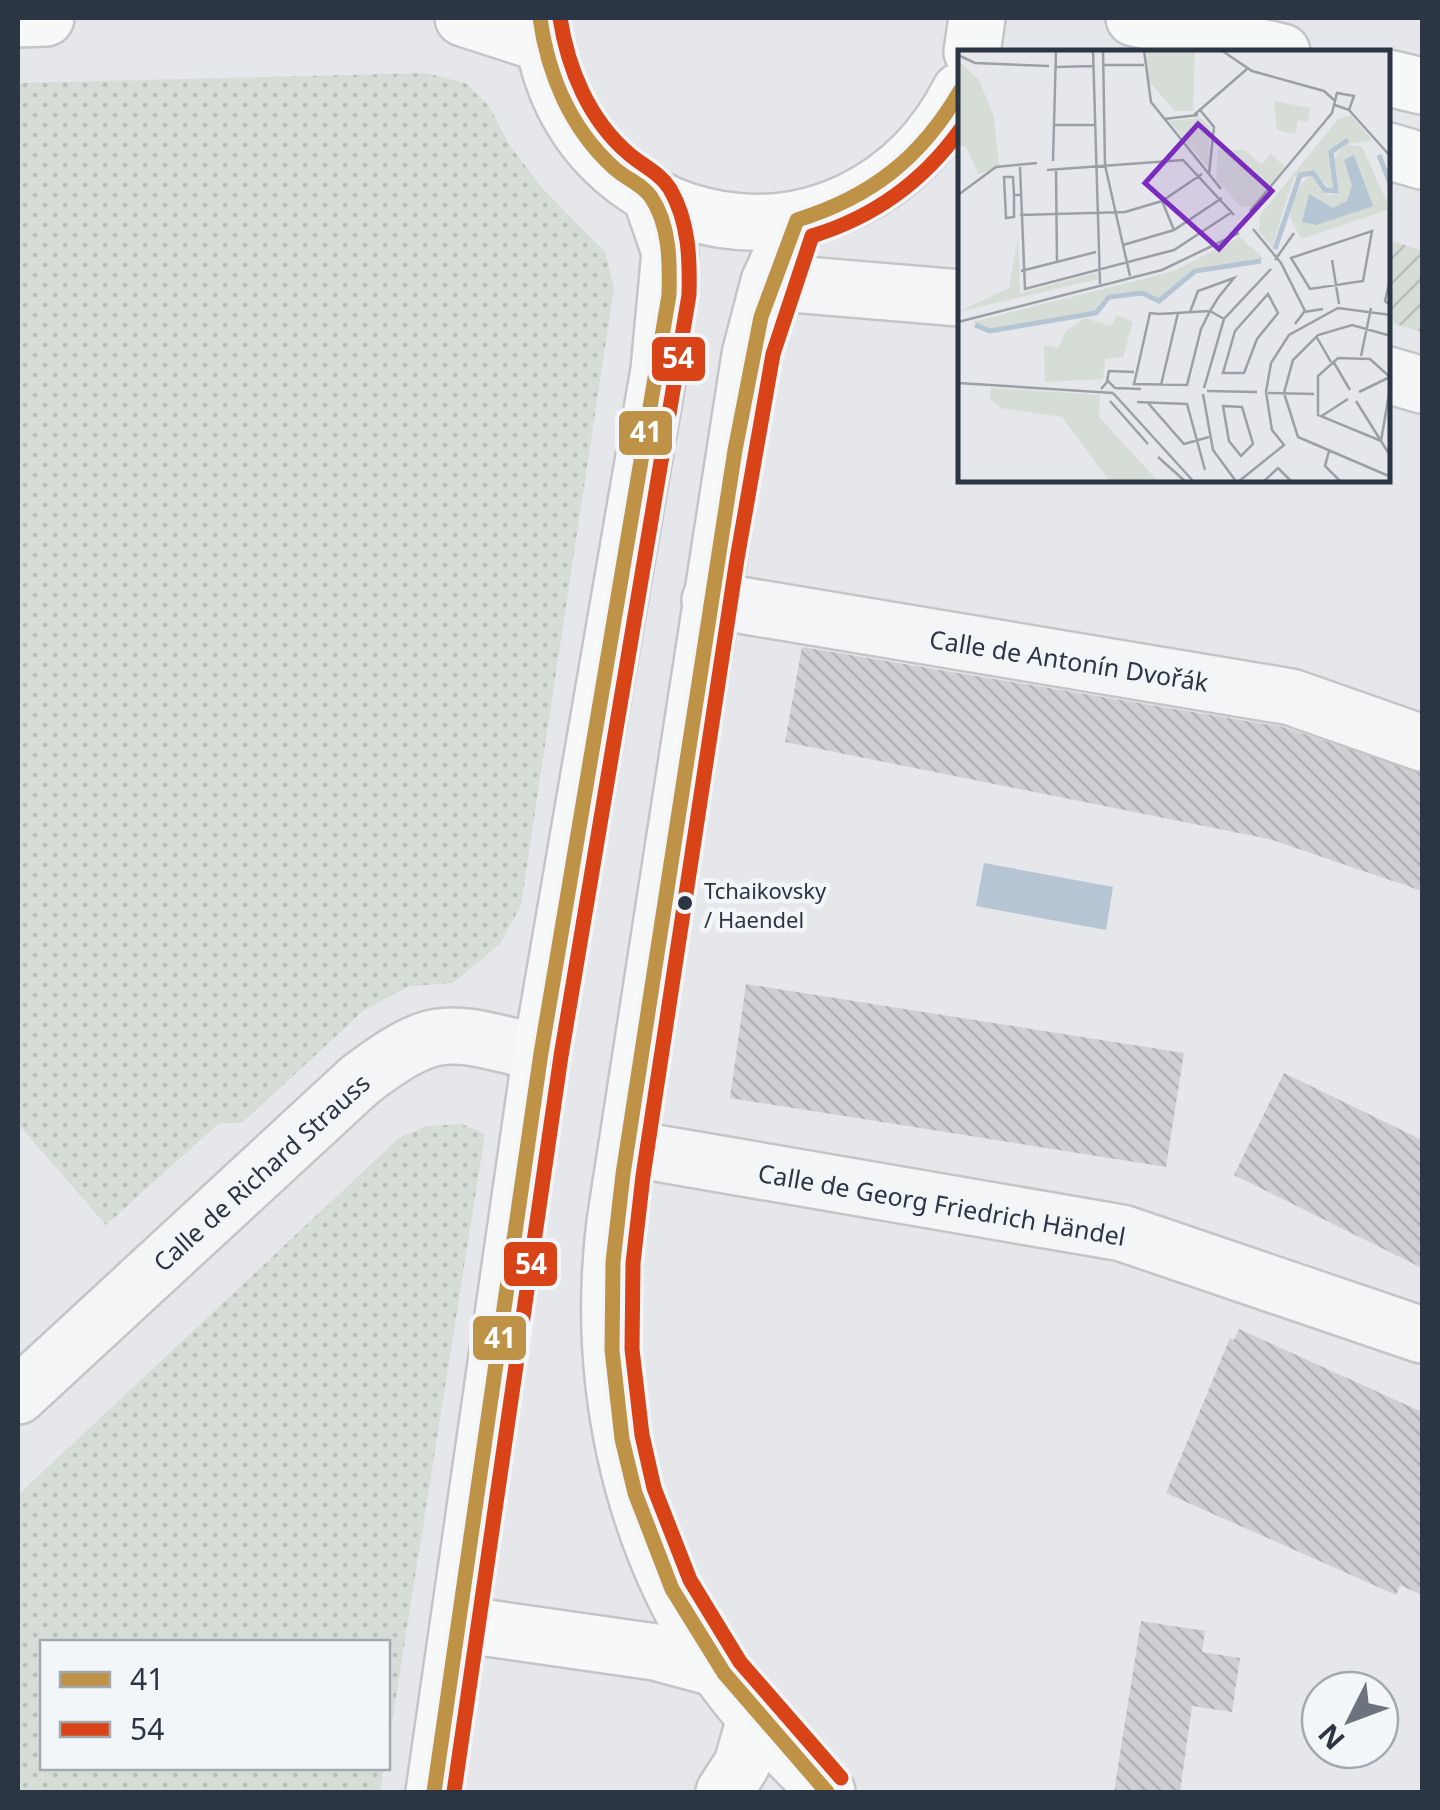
<svg xmlns="http://www.w3.org/2000/svg" width="1440" height="1810" font-family="'Noto Sans',sans-serif">
<defs>
<pattern id="grass-dots" width="8" height="8" patternUnits="userSpaceOnUse" patternTransform="scale(2.5)"><rect width="8" height="8" fill="#d6ddd6"/><path d="M2 2h.1M6 6h.1" fill="none" stroke="#b8beb9" stroke-width="1.8" stroke-linecap="round"/></pattern>
<pattern id="garden-furrows" width="10" height="10" patternUnits="userSpaceOnUse" patternTransform="scale(2.5)"><rect width="10" height="10" fill="#d6ddd6"/><path d="M-1 1l2-2M0 10L10 0M9 11l2-2" fill="none" stroke="#b8beb9"/></pattern>
<pattern id="building-back-hatch" width="6" height="6" patternUnits="userSpaceOnUse" patternTransform="scale(2.5)"><rect width="6" height="6" fill="#cdcfd2"/><path d="M-1 5l2 2M0 0l6 6M5-1l2 2" fill="none" stroke="#b0b2b6"/></pattern>
</defs>
<rect width="100%" height="100%" fill="#e5e7ea"/>
<!-- grass -->
<path fill="url(#grass-dots)" d="M426 73 465 83 489 106 510 146 544 190 605 252 614 288 521 905 500 944 453 983 409 986 364 1010 242 1123H219L106 1225 18 1124V83Z
M462 1124 485 1134 388 1748V1642H42V1768H384L380 1792H18V1495L399 1138 427 1126Z"/>
<!-- garden -->
<path fill="url(#garden-furrows)" d="M1388 240 1422 250V332L1388 322Z"/>
<!-- water -->
<path fill="#b5c5d4" d="M984 863 1113 887 1106 930 976 906Z"/>
<!-- building -->
<path fill="url(#building-back-hatch)" d="M802 647 1283 727 1422 773V891L1269 839 785 742Z
M746 984 1184 1053 1166 1167 730 1098Z
M1284 1073 1422 1140V1268L1234 1175Z
M1239 1329 1422 1412V1595L1400 1585 1396 1595 1166 1493 1230 1338 1234 1340Z
M1141 1621 1205 1631 1202 1652 1240 1658 1232 1712 1192 1706 1180 1792H1114Z"/>
<g fill="none" stroke-linecap="round" stroke-linejoin="round">
<!-- street casing -->
<g stroke="#c3c5c8" stroke-width="60">
<path id="street" d="M769 282 960 298
M1388 375 1422 385
M710 600 1291 697 1422 743
M627 1148 1122 1233 1422 1335
M18 1396 360 1080C439 1020 449 1032 541 1053"/>
</g>
<!-- secondary casing -->
<g stroke="#c3c5c8" stroke-width="60">
<path id="secondary" d="M463 18 543 44
M540 18C563 250 855 298 960 91
M1134 18 1282 52
M18 19 46 18
M972 52 977 18
M1388 78 1422 86
M1388 151 1422 161
M797 220 769 282 750 355 615 1222C596 1377 628 1536 716 1667 747 1713 787 1752 827 1792
M459 1624 655 1652 718 1669
M434 1792 541 1053 659 370 670 252 650 194
M724 1792 742 1764 755 1719"/>
</g>
<!-- street -->
<use href="#street" stroke="#f4f5f6" stroke-width="55"/>
<!-- secondary -->
<use href="#secondary" stroke="#f7f8f8" stroke-width="55"/>
<!-- bus-1 casing -->
<g stroke="#f3f6f8" stroke-width="22">
<path id="bus-1" d="M434 1792 541 1053 669 295C670 263 670 225 651 197 642 184 626 179 614 168 571 129 548 75 540 18
M827 1792 724 1673 672 1589 635 1493 622 1439 612 1350 613 1262 623 1174 735 450 761 317 797 220C871 197 921 158 960 91"/>
</g>
<!-- bus-2 casing -->
<g stroke="#f3f6f8" stroke-width="22">
<path id="bus-2" d="M841 1778 740 1662 690 1580 654 1488 642 1435 632 1349 633 1263 643 1176 737 559 773 354 812 236C874 217 922 183 960 130
M454 1792 561 1056 689 295C690 259 689 222 670 189 660 173 643 166 629 154 589 120 568 69 560 18"/>
</g>
<!-- bus-1 -->
<use href="#bus-1" stroke="#be9347" stroke-width="15"/>
<!-- bus-2 -->
<use href="#bus-2" stroke="#d94318" stroke-width="15"/>
</g>
<!-- markers -->
<circle fill="#2b3543" stroke="#f3f6f8" stroke-width="4" cx="685" cy="903" r="9"/>
<g text-anchor="middle" dominant-baseline="central" stroke-width="9" stroke-linejoin="round" paint-order="stroke">
<!-- bus labels -->
<g font-size="22" fill="#2b3543" stroke="#f3f6f8" text-anchor="start">
<text x="704" y="890">Tchaikovsky<tspan x="704" dy="29">/ Haendel</tspan></text>
</g>
<!-- street labels -->
<g font-size="25" fill="#2b3543" stroke="#f3f6f8">
<text transform="translate(1069 660) rotate(9)">Calle de Antonín Dvořák</text>
<text transform="translate(261 1172) rotate(-42)">Calle de Richard Strauss</text>
<text transform="translate(942 1204) rotate(10)">Calle de Georg Friedrich Händel</text>
</g>
</g>
<!-- overview -->
<g transform="translate(958 50)">
<rect width="432" height="432" fill="#e5e7ea"/>
<path d="M189 1H237L235 61H217L189 29ZM243 68 252 77 251 118 211 71ZM260 100H287L304 115 312 104 327 116 294 157 282 156 258 129Z" fill="#d6ddd6"/>
<path d="M0 10 21 30 36 67 41 118 20 124 8 97 0 96ZM387 94 404 97 432 159 343 189 331 165 340 137 353 125 370 145 381 144 376 109ZM33 338 142 345 141 367 201 432H152L104 367 43 358 32 349Z" fill="#d6ddd6"/>
<path d="M393 65 414 90 377 96 372 115 380 136 374 141 356 122 336 127 314 197 301 181 302 165 380 69ZM60 186 62 243 138 223 140 229 0 262 51 238ZM282 187 306 209 230 224 207 250 184 243 151 247 138 263 32 281 15 272 216 221Z" fill="#d6ddd6"/>
<path d="M316 51 352 58 350 72 340 70 337 84 319 80ZM159 265 175 272 165 307 147 309 145 329 87 332 86 295 100 298 108 281 127 268 153 276Z" fill="#d6ddd6"/>
<path d="M396 105 415 156 358 175 344 172 351 144 375 158 389 151 394 136 386 110Z" fill="#b5c5d4"/>
<path fill="none" stroke="#b5c5d4" stroke-width="5" d="M421 105 433 136M317 199 342 125 355 123 367 140 378 141 373 102 390 90M17 275 32 281 138 263 151 247 184 243 201 251 237 221 303 211"/>
<path fill="none" stroke="#9ba0a7" stroke-width="2.5" d="M135 0 142 234M145 0 147 115 172 226M186 0 193 52 263 139M263 0 294 21 366 41 376 50M0 5 17 13 91 16M146 15H186M98 17 135 16M242 60 256 77 251 124M391 60 433 107M236 65 289 19M206 69 240 65M96 75H137M95 111 98 0M62 117 67 239 216 200 274 162M89 120 225 110 276 165M98 120 99 212M0 145 38 117 79 113M56 145V167L48 168 46 127H55L56 145H62M204 151 216 180M292 161 374 63 379 43 396 46 391 60 377 55M62 165 167 162 204 151 244 124M295 179 323 213 347 261M414 181 405 231 352 239 333 208ZM165 195 216 180 264 148M317 210 336 183M374 210 381 254M63 221 138 202M433 225 427 251 433 256M310 244 320 263 299 289 286 323H265L277 281ZM232 262 240 241 276 228 260 248 252 261 243 279 229 335 176 334 192 263 201 264 252 261 266 269M0 272 204 220 281 183M337 274 346 262 365 259M358 286 373 312M433 286 394 275 360 285 335 310 326 343 340 387 433 427M403 306 413 258M375 311 392 340M433 328 412 309 380 308 360 326V365L423 391 433 332M149 331 151 321 176 322M0 333 155 343M203 335 220 263M246 338 266 269 313 219M143 339 150 331 157 338 183 339M249 341 299 342M401 342 432 327M155 343 236 432M310 343 356 344M245 344 255 400 277 430M152 351 190 394M398 351 433 407M179 352 229 354 247 420M190 353 226 394 251 387M265 356 284 357 295 394 283 406 271 391ZM362 367 390 349M371 401 367 416 383 432M200 407 228 432M280 432 326 395 314 380 308 342 313 313 331 285 380 258 433 265M305 432 320 418 334 432"/>
<path fill="#7b2cbf" fill-opacity="0.15" stroke="#7b2cbf" stroke-width="5" d="M240 74 314 141 261 199 187 133Z"/>
<rect width="432" height="432" fill="none" stroke="#2b3543" stroke-width="5"/>
</g>
<g stroke="#f3f6f8" stroke-width="4">
<rect x="650" y="335" width="57" height="48" rx="10" fill="#d94318"/>
<rect x="617" y="409" width="57" height="48" rx="10" fill="#be9347"/>
<rect x="502" y="1240" width="57" height="48" rx="10" fill="#d94318"/>
<rect x="471" y="1314" width="57" height="48" rx="10" fill="#be9347"/>
</g>
<g font-size="28" text-anchor="middle" font-weight="bold" fill="#fff">
<text x="678" y="368">54</text>
<text x="646" y="442">41</text>
<text x="531" y="1274">54</text>
<text x="500" y="1348">41</text>
</g>
<!-- border -->
<rect width="1440" height="1810" fill="none" stroke="#2b3543" stroke-width="40"/>
<!-- legend -->
<rect x="40" y="1640" width="350" height="130" fill="#f3f6f8" stroke="#a3a9b0" stroke-width="2.5"/>
<rect x="60" y="1672" width="50" height="15" fill="#be9347" stroke="#a3a9b0" stroke-width="2.5"/>
<text x="130" y="1690" font-size="30" fill="#2b3543">41</text>
<rect x="60" y="1722" width="50" height="15" fill="#d94318" stroke="#a3a9b0" stroke-width="2.5"/>
<text x="130" y="1740" font-size="30" fill="#2b3543">54</text>
<!-- north arrow -->
<g transform="translate(1350 1720) rotate(228)"><circle r="48" fill="#f3f6f8" stroke="#a3a9b0" stroke-width="2.5"/>
<path d="M0-8L18 38L0 25L-18 38Z" fill="#6c737d"/>
<text y="-15" font-size="28" font-weight="bold" text-anchor="middle" fill="#2b3543">N</text>
</g>
</svg>
